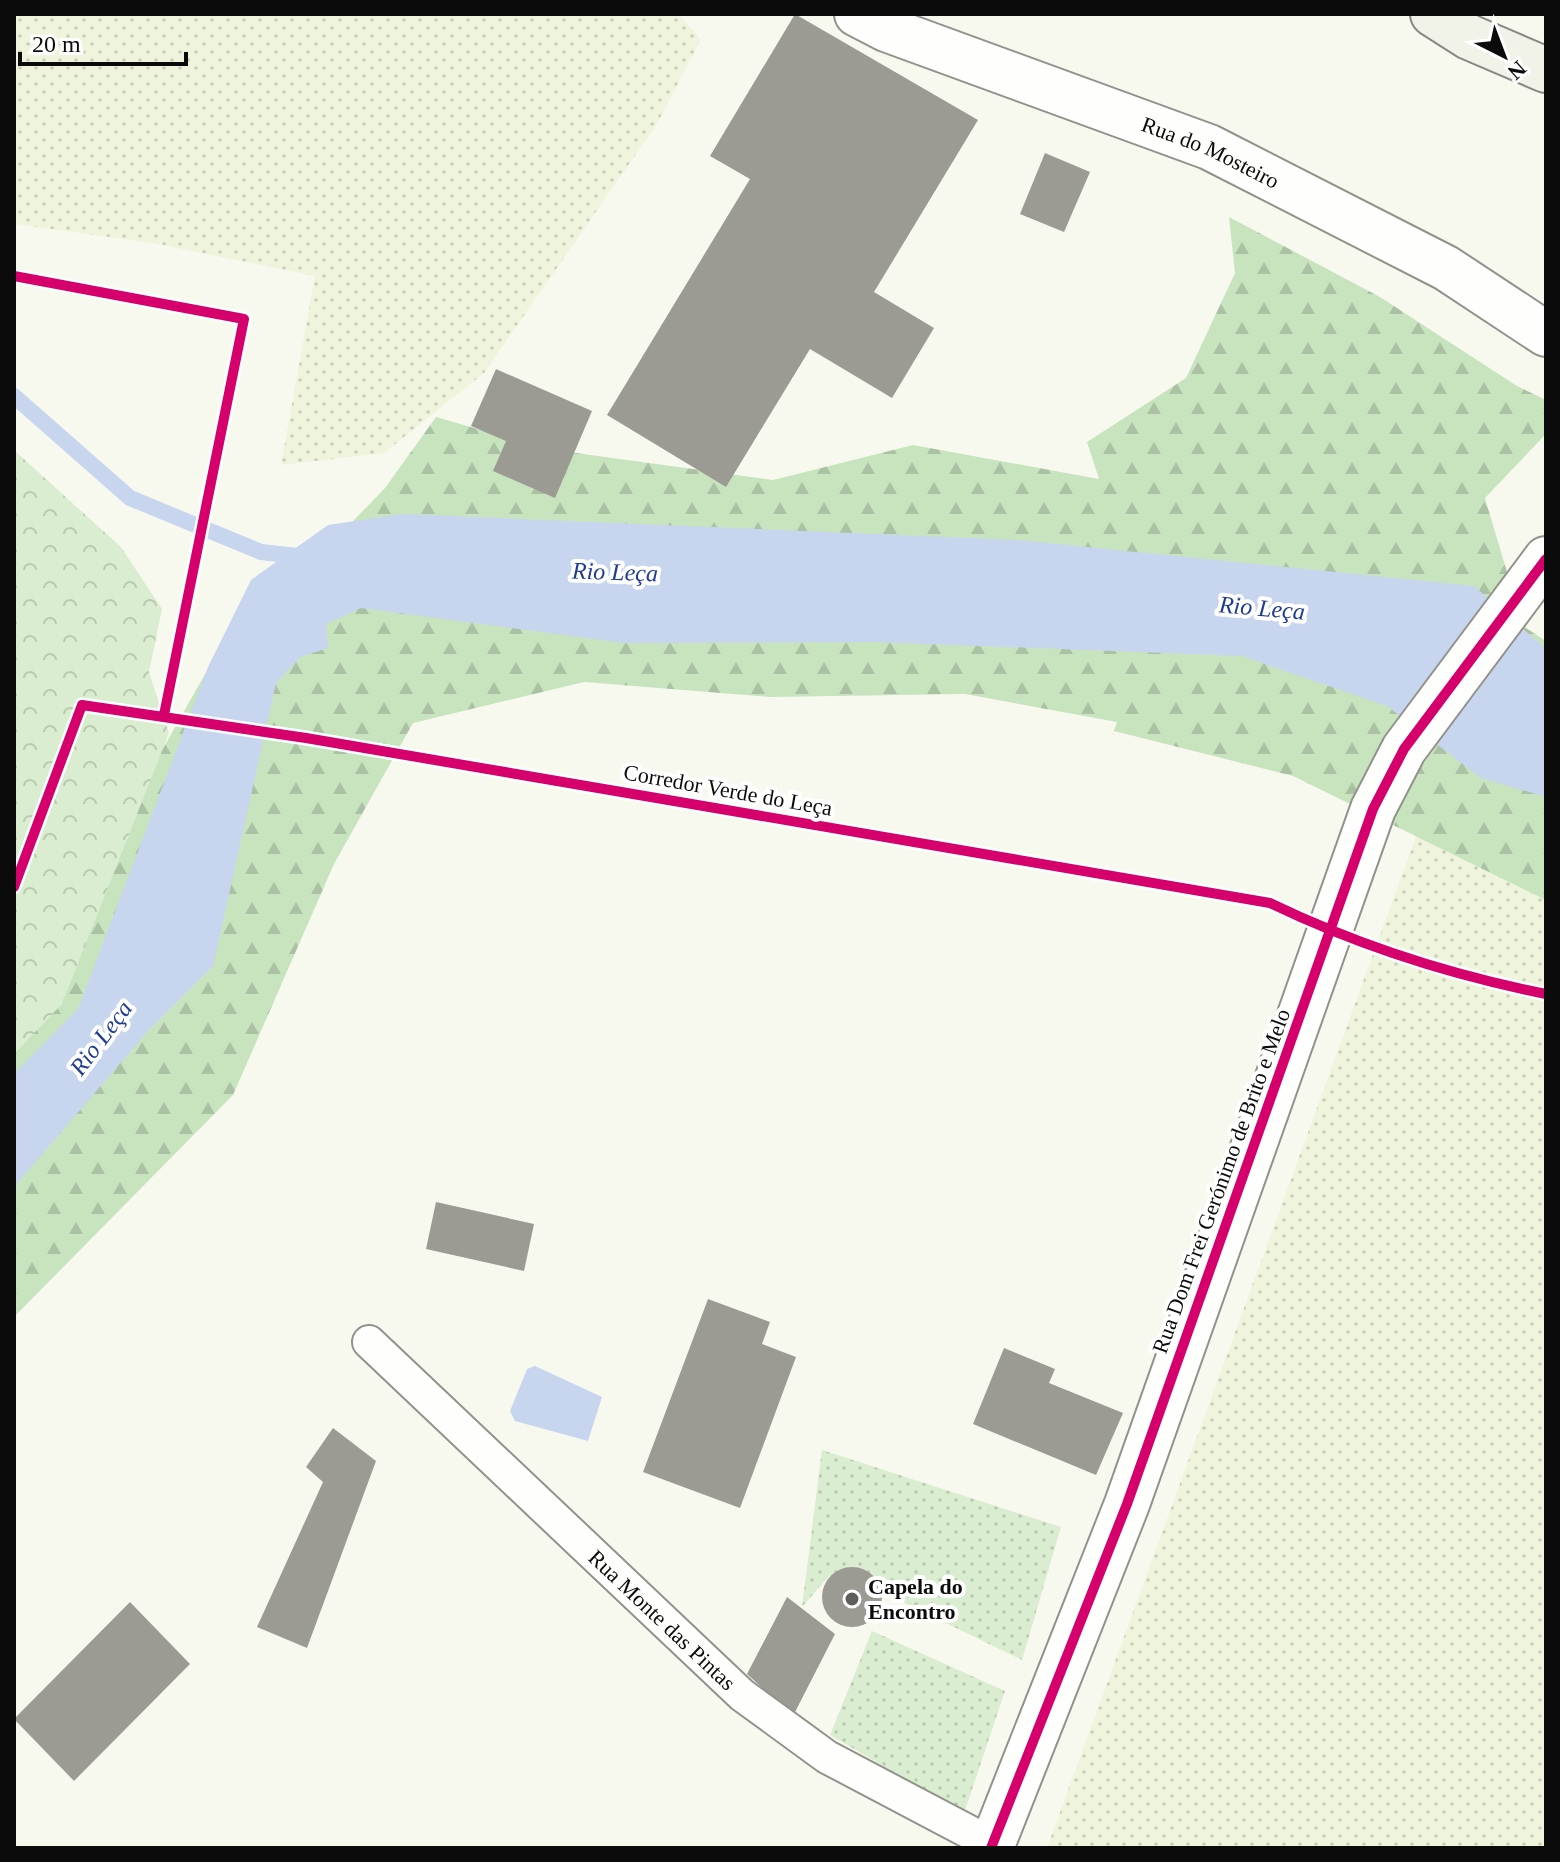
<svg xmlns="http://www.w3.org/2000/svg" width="1560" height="1862" font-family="Georgia,serif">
<defs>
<pattern id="farmland-dots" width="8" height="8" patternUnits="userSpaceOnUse" patternTransform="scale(2)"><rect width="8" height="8" fill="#eff4dc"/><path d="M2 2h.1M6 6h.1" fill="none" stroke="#ccd0bb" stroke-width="1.8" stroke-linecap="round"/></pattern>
<pattern id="forest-firs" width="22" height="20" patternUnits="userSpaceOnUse" patternTransform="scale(2)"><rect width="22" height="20" fill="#c8e4bf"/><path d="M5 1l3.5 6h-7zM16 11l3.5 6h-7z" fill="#aac2a3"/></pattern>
<pattern id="park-crowns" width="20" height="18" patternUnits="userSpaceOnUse" patternTransform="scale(2)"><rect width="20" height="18" fill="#daedd0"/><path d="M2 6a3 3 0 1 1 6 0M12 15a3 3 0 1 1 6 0" fill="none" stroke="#bacab1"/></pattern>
<pattern id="garden-dots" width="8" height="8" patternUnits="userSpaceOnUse" patternTransform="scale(2)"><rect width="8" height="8" fill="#daedd0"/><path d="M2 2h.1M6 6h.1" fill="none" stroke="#bacab1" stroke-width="1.8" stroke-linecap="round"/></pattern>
</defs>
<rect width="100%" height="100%" fill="#f8f9ee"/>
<!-- farmland -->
<path fill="url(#farmland-dots)" d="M14 14H678L701 39 657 124 484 373 384 453 281 465 315 276 153 243 14 224Z
M1430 798 1546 846V1848H1047Z"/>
<!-- forest -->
<path fill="url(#forest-firs)" d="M1229 217 1380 297 1517 386 1546 400V434L1485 498 1523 626 1546 641V900L1293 776 1114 731 1117 722 965 694 771 697 584 682 413 723 334 864 233 1095 14 1317V1013L205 674 385 488 436 417 547 449 773 480 913 445 1099 479 1087 442 1186 378 1235 273Z"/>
<!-- park -->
<path fill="url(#park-crowns)" d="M14 450 121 547 162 609 149 672 169 733 62 1004 14 1054Z"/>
<!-- garden -->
<path fill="url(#garden-dots)" d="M822 1450 1061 1527 1022 1660 882 1592 873 1575 855 1567 829 1576 802 1607Z
M872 1631 1005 1691 964 1813 830 1735Z"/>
<!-- water -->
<path fill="#c8d5ef" d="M402 514 1017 540 1474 586 1546 649V797L1481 778 1387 706 1242 656 877 642 624 643 361 608 326 624 328 648 300 657 276 683 213 966 148 1031 14 1187V1074L78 1009 208 667 251 580 328 525Z
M535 1366 602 1397 588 1441 515 1421 510 1411 527 1369Z"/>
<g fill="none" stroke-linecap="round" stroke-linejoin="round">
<!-- stream -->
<path stroke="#c8d5ef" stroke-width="16" d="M14 396 130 498 261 552 307 557"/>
</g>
<!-- building -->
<path fill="#9b9b94" d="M795 14 978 120 874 292 934 328 892 398 810 349 726 487 607 415 750 179 710 156Z
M1045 153 1090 172 1064 232 1020 214Z
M496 369 592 411 555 498 493 471 506 441 471 426Z
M436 1202 534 1224 524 1271 426 1249Z
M708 1299 770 1322 762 1344 796 1357 740 1508 643 1472Z
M1004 1348 1055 1369 1049 1383 1123 1413 1096 1475 973 1424Z
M333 1428 376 1461 307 1648 257 1627 323 1482 306 1467Z
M822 1597a30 30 0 1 1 60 0a30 30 0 1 1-60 0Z
M787 1597 835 1634 793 1716 747 1674Z
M130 1602 190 1664 74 1781 14 1719Z"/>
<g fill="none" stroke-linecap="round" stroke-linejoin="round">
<!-- lane casing -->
<g stroke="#92928d" stroke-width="36">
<g id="lane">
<path id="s1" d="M369 1342 742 1695 827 1757 992 1844"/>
</g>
</g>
<!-- street casing -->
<g stroke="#92928d" stroke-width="48">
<g id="street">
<path id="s2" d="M857 14 886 29 1209 147 1446 268 1546 334"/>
<path d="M991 1848 1127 1504 1373 809 1404 749 1546 559"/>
</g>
</g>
<!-- secondary casing -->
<g stroke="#888984" stroke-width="48">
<path id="secondary" d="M1433 14 1469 37 1546 70"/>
</g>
<!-- lane -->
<use href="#lane" stroke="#fefefc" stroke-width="32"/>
<!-- street -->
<use href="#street" stroke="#fefefc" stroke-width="44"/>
<!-- secondary -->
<use href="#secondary" stroke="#f1f3e8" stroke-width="44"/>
<!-- cycleway casing -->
<g stroke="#fff" stroke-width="15">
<path id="cycleway" d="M14 276 244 319 164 715
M14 887 82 705 306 738 1270 903C1357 945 1451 975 1546 994
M991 1848 1127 1504 1373 809 1404 749 1546 559"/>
</g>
<!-- cycleway -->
<use href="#cycleway" stroke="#d6006c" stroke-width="10"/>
</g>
<!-- markers -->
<circle fill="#5e5e5a" stroke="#fff" stroke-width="3" cx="852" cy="1599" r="8"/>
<g text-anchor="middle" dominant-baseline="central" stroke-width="8" stroke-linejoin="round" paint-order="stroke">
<!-- street labels -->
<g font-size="22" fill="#0b0b0b" stroke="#fff">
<text stroke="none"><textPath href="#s2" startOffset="380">Rua do Mosteiro</textPath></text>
<text transform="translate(728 790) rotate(10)">Corredor Verde do Leça</text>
<text transform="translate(1221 1181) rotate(-70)">Rua Dom Frei Gerónimo de Brito e Melo</text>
<text stroke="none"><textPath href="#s1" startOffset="404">Rua Monte das Pintas</textPath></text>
</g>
<!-- poi labels -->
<g font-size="22" font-weight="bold" fill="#0b0b0b" stroke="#fff" text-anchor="start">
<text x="868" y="1586">Capela do<tspan x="868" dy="25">Encontro</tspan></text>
</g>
<!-- water labels -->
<g font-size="24" font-style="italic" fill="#203c90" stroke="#fff">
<text transform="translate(615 572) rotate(2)">Rio Leça</text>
<text transform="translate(1262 608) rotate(5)">Rio Leça</text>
<text transform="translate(101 1038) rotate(-53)">Rio Leça</text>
</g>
</g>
<!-- border -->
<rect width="1560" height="1862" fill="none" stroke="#0b0b0b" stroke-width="32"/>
<!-- north arrow -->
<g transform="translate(1504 56) rotate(138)" stroke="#ffffff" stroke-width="6" paint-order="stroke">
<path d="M0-6L14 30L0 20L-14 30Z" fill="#0b0b0b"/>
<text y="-12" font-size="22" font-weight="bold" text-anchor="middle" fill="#0b0b0b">N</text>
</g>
<!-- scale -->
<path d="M20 52v12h166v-12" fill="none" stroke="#0b0b0b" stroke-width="4"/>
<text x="32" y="52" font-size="24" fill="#0b0b0b" stroke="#ffffff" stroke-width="6" paint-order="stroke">20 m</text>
</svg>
